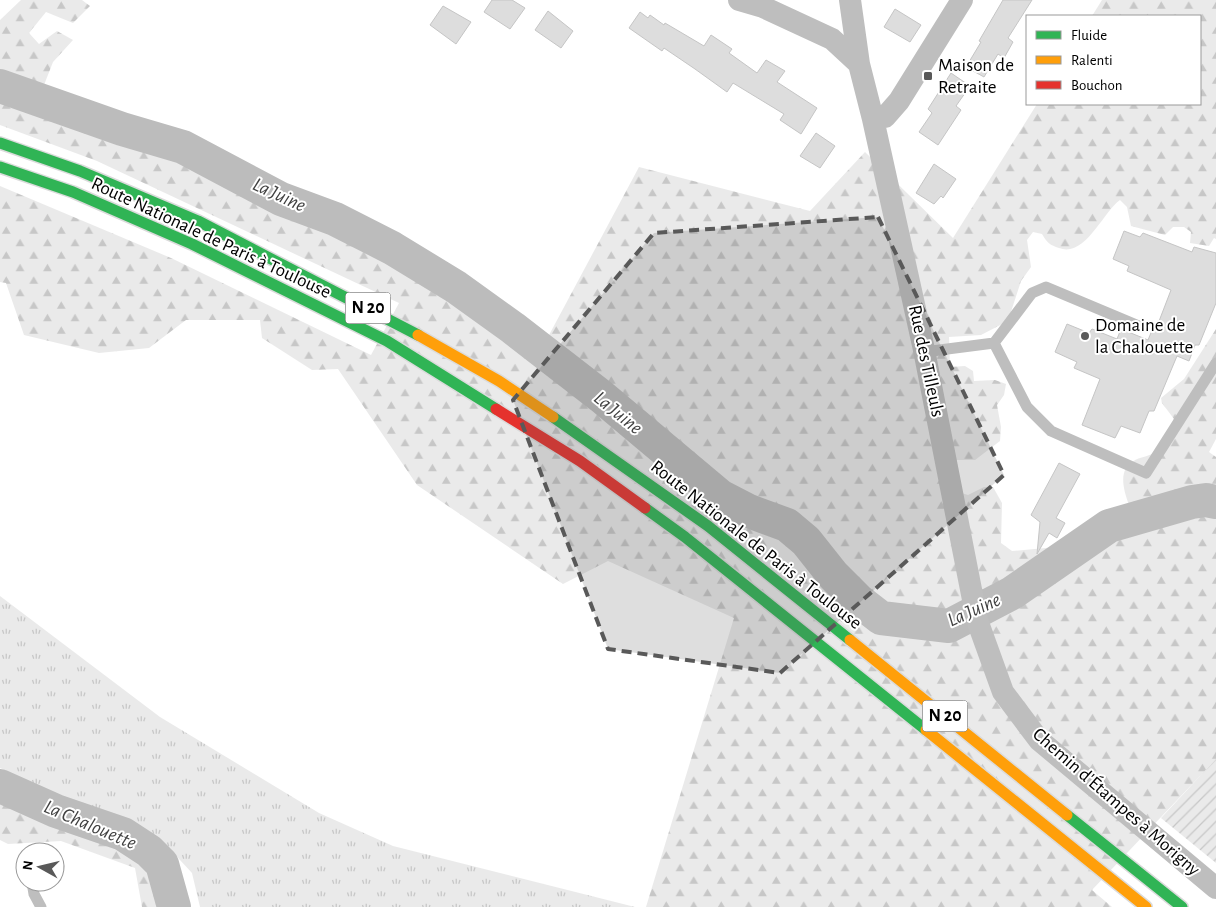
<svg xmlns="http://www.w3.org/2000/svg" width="1216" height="907" font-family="'Alegreya Sans',sans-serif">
<defs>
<pattern id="grass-tufts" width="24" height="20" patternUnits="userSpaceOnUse" patternTransform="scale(1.25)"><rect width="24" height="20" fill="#eaeaea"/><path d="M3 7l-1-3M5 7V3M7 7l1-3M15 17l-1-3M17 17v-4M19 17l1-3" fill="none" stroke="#c7c7c7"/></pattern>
<pattern id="forest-firs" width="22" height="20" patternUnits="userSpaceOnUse" patternTransform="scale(1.25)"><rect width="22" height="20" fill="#eaeaea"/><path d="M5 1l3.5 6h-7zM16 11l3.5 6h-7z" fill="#c7c7c7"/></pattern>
<pattern id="garden-furrows" width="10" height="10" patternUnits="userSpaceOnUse" patternTransform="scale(1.25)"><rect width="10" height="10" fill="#eaeaea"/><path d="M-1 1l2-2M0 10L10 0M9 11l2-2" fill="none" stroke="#c7c7c7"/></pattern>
</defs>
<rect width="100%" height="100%" fill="#fff"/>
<!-- grass -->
<path fill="url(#grass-tufts)" d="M0 596 160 717 319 813 393 846 635 907H200L192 873 167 846 148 831 76 805 0 768Z"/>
<!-- forest -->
<path fill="url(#forest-firs)" d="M21 0H82L90 6 73 23 46 12 29 33 39 44 57 31 73 40 53 62 44 85 198 142 424 256 548 337 639 167 810 211 865 152 953 238 1037 104H1200V16H1092L1102 0H1216V239L1214 238 1209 246 1190 243 1191 232 1184 227H1173L1165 235 1131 226 1127 207 1120 200C1103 212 1085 258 1059 248 1050 245 1047 243 1042 234L1033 232 1027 240 1031 267 1021 281 1008 321 981 335 949 337 950 367 965 366 973 371 974 381 995 380 1006 384 1004 395 997 405 1001 427 1000 441 975 460H954L958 492 968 495 984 487H993L1002 503 1001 543 1012 551 1056 547 1089 533 1129 505C1123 488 1116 466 1140 458 1147 456 1155 454 1160 447 1166 439 1170 428 1174 419L1162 403 1161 398 1184 379 1216 329V439L1209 452 1216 457V759L1092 890 1112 907H646L734 618 608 561 563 584 417 485 338 369 312 370 262 338 260 320H186L149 348 99 353 24 335 6 283 0 282V186L171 258 371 355 399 303 97 161 0 125V20Z
M0 796 99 835 148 858 161 876 169 907H142L135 868 61 841 8 844 0 840Z"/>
<!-- garden -->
<path fill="url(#garden-furrows)" d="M1216 759V863L1161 818Z"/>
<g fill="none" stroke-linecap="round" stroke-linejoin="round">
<!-- river -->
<path stroke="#bcbcbc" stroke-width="34" d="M0 86 122 129 183 147 281 199 335 219 392 248 456 287 513 328 602 397 720 496 749 511 787 525 806 541 833 575 859 601 881 618 949 626 1012 593 1109 526 1192 502 1206 500 1216 502
M0 786 56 811 123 834 149 851 162 864 174 907"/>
</g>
<!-- building -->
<path fill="#ddd" stroke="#c5c5c5" d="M492 0H512L525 8 510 29 484 12Z
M1003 0H1032L1008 38 1013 42 1004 58 998 54 984 77 966 67 981 42 979 41Z
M443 6 471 22 456 44 430 25Z
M895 9 921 25 910 42 884 27Z
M548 11 573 31 561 48 535 30Z
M640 12 648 18 650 15 664 25 665 23 704 46 711 35 732 49 729 53 757 73 766 60 785 71 777 82 817 108 801 134 780 120 784 114 733 83 727 92 695 69 664 48 662 51 629 28Z
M951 73 970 86 956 106 961 110 938 145 919 132 932 113 928 109Z
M816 133 835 146 820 168 800 156Z
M934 164 956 179 943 198 941 196 934 204 916 193Z
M1124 231 1140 237 1143 233 1192 252 1194 247 1216 253V303L1199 345H1195L1189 361 1177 356 1154 411H1149L1140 433 1121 426 1115 438 1082 425 1100 379 1074 368 1077 362 1055 352 1067 324 1089 333 1092 329 1117 339 1121 329 1148 340 1153 328 1156 329 1171 290 1127 271 1129 266 1113 259Z
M1059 463 1080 474 1056 518 1065 523 1057 538 1049 533 1037 554 1040 522 1031 515Z"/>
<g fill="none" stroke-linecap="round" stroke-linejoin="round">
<!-- fast casing -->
<g stroke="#dbdbdb" stroke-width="14">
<path id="fast" d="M0 143 80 171 198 221 418 335
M0 167 73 192 192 244 387 341 496 409
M553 417 708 526 850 640
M645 508 685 537 926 730
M1067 815 1182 907"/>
</g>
<!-- slow casing -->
<g stroke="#dbdbdb" stroke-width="14">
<path id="slow" d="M418 335 499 381 553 417
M850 640 1067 815
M926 730 1146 907"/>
</g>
<!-- jam casing -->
<g stroke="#dbdbdb" stroke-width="14">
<path id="jam" d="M496 409 580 461 645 508"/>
</g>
<!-- lane -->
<path stroke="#bebebe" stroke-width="11" d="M994 343 1032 293 1046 287 1139 326
M924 352 994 343 1027 407 1051 431 1146 473 1216 363
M32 882 34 894 41 907"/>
<!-- street -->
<path stroke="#bebebe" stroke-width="22" d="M739 0 763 7 832 39 859 64 873 119 923 345 977 620 1003 692 1039 740 1216 888
M850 0 859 64
M873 119 885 117 899 101 962 0"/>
<!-- fast -->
<use href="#fast" stroke="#30b455" stroke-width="11"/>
<!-- slow -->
<use href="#slow" stroke="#ff9f0a" stroke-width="11"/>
<!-- jam -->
<use href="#jam" stroke="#e5322d" stroke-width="11"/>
</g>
<!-- marked area -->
<path fill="#595959" fill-opacity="0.2" stroke="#595959" stroke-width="4" stroke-dasharray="10 6" stroke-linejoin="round" d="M878 217 1004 475 780 673 608 649 513 400 654 233Z"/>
<!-- markers -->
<g fill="#595959" stroke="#fff" stroke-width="2">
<rect x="923" y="71" width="10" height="10" rx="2.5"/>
<circle cx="1085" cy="336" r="5"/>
</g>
<g text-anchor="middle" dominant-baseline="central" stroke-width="4" stroke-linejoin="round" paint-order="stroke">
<!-- shield labels -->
<g fill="#fff" stroke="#4c4c4c" stroke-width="1">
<rect x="345.5" y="292.5" width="45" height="31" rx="4"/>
<rect x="922.5" y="700.5" width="45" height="31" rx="4"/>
</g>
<g font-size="18" font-weight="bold" fill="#000">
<text x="368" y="308">N 20</text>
<text x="945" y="716">N 20</text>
</g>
<!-- poi labels -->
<g font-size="19" fill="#000" stroke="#fff" text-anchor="start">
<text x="938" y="65">Maison de<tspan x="938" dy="22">Retraite</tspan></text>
<text x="1095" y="325">Domaine de<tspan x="1095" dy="22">la Chalouette</tspan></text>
</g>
<!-- street labels -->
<g font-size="19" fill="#000" stroke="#fff">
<text transform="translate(211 238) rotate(25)">Route Nationale de Paris à Toulouse</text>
<text transform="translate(926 361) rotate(78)">Rue des Tilleuls</text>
<text transform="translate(756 545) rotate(38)">Route Nationale de Paris à Toulouse</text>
<text transform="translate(1116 802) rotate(41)">Chemin d'Étampes à Morigny</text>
</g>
<!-- water labels -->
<g font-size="20" font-style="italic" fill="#414141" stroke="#fff">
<text transform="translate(279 195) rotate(25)">La Juine</text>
<text transform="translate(618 413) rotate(39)">La Juine</text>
<text transform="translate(974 610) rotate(-24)">La Juine</text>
<text transform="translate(90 825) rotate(23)">La Chalouette</text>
</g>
</g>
<!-- legend -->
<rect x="1026" y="15" width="175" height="90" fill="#ffffff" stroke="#999999"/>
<rect x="1036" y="31" width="25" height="8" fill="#30b455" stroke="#999999"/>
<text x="1071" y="40" font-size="15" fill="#000000">Fluide</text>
<rect x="1036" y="56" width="25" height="8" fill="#ff9f0a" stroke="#999999"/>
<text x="1071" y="65" font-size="15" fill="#000000">Ralenti</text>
<rect x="1036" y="81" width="25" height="8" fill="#e5322d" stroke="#999999"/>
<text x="1071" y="90" font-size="15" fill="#000000">Bouchon</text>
<!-- north arrow -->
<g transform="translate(40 867) rotate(278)"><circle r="24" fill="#ffffff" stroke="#999999"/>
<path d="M0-4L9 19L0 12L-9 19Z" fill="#595959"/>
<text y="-8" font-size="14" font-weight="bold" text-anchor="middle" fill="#000000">N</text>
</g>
</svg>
